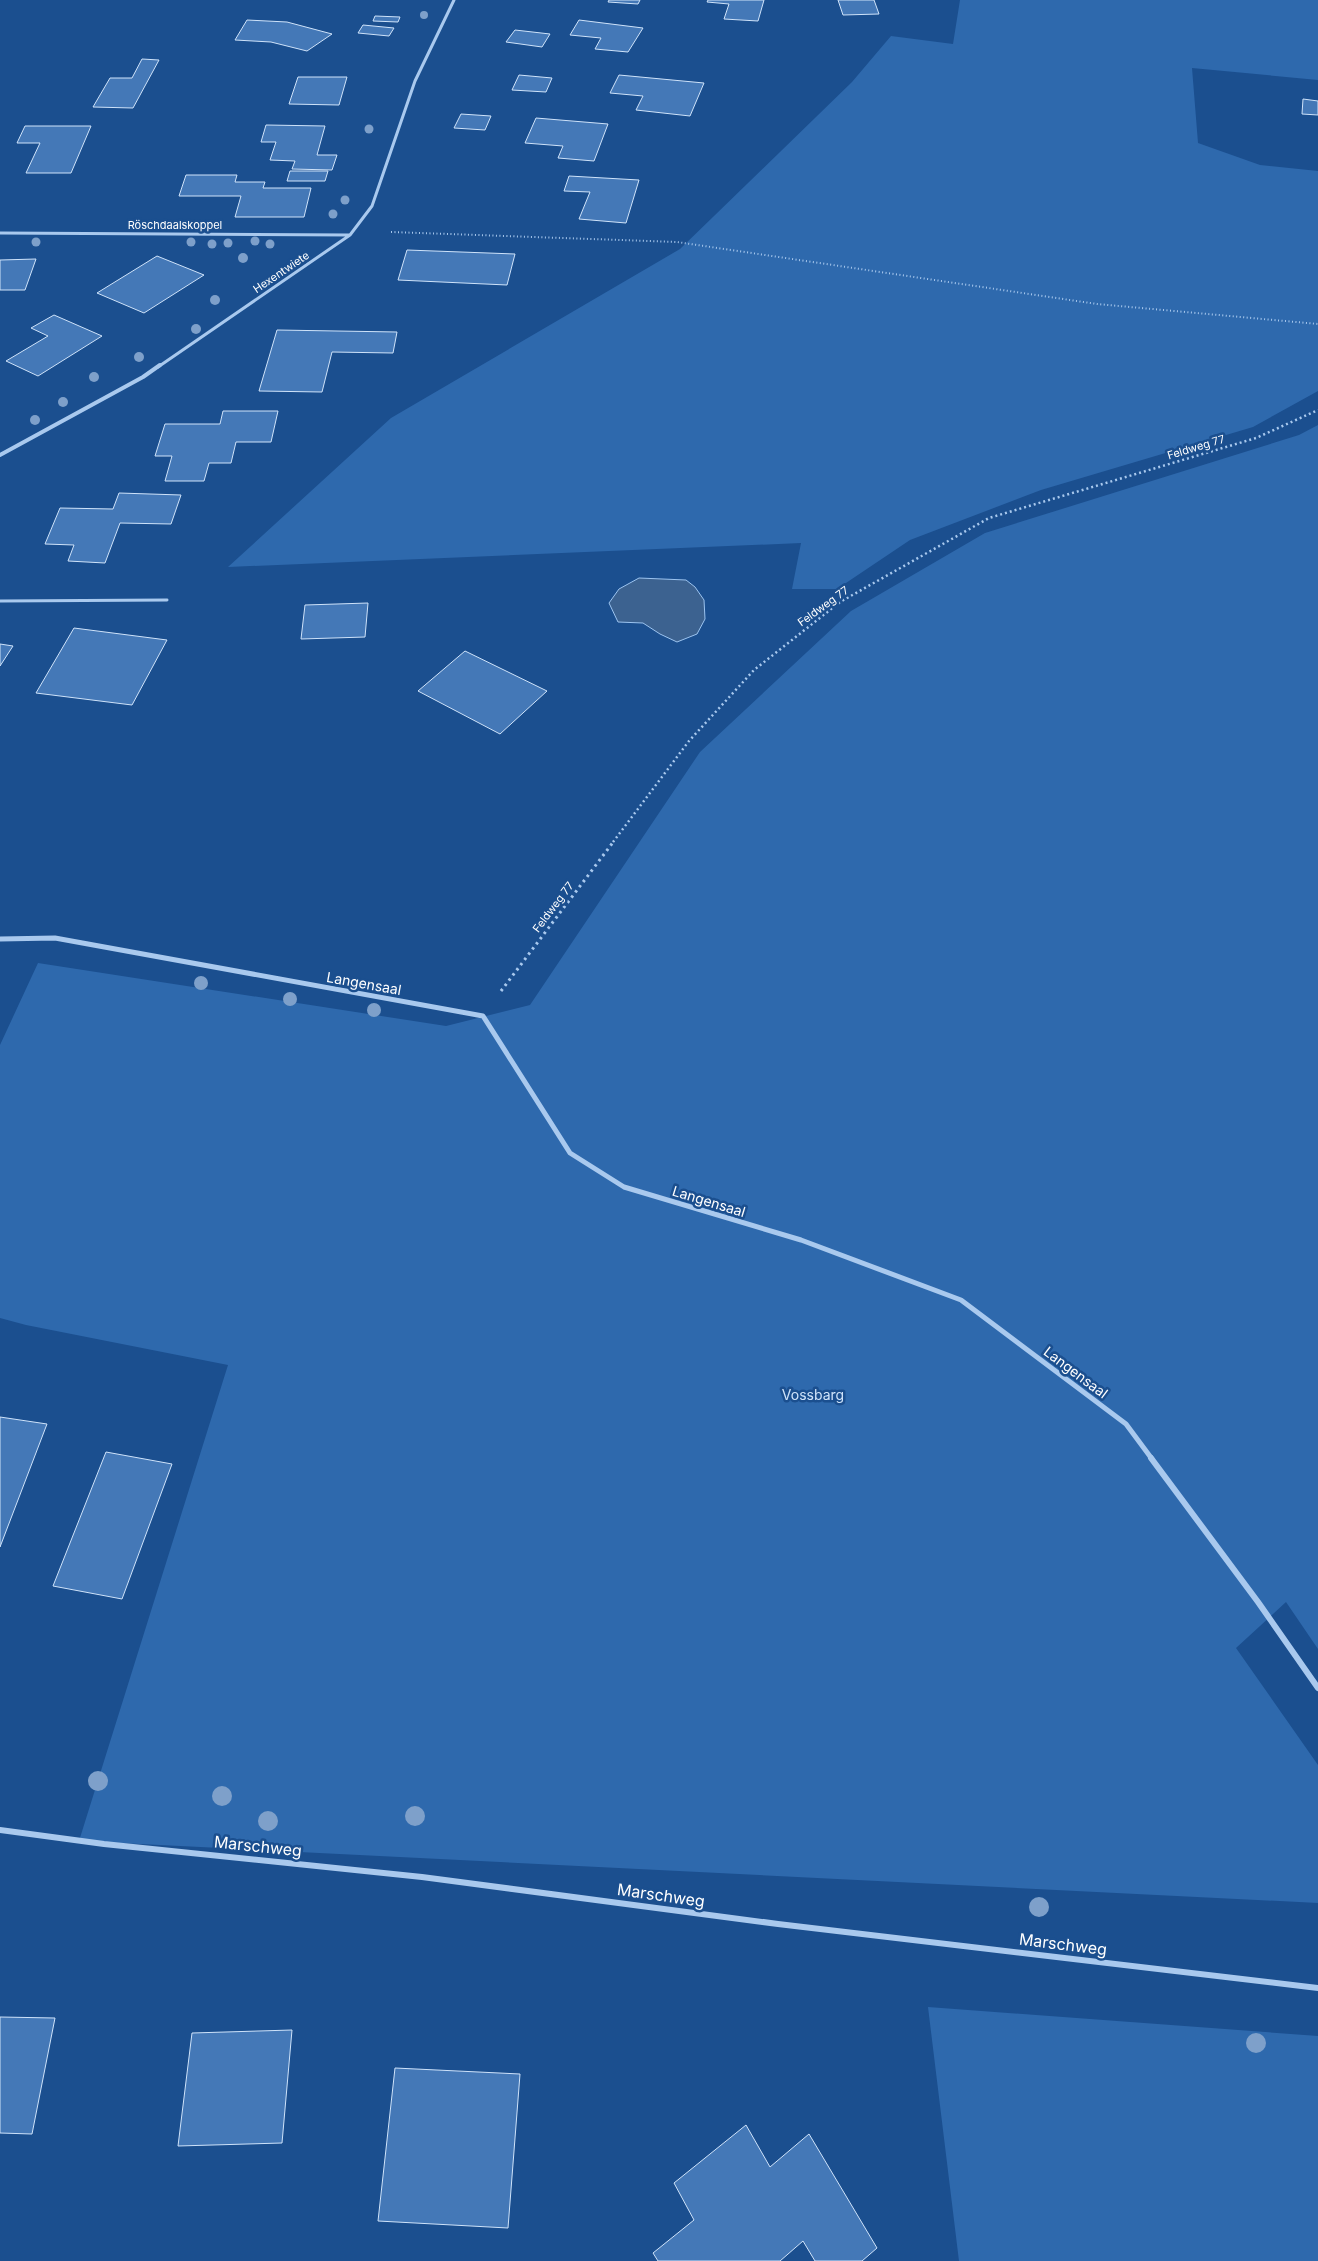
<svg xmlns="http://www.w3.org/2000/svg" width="1318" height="2261" font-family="Inter,sans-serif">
<rect width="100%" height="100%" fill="#1b4f8f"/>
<!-- green -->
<path fill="#2e69ad" d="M960 0H1318V80L1192 68 1198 143 1260 165 1318 171V391L1253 427 1041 490 910 540 837 589H792L801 543 228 567 391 418 680 249 852 82 891 36 953 44Z
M1318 425V1649L1286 1602 1236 1648 1318 1765V1903L79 1841 228 1365 26 1325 0 1318V1045L38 963 446 1026 530 1005 700 752 851 611 985 533 1299 435Z
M928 2007 1318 2036V2261H959Z"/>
<!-- water -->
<path fill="#3c6290" stroke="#9cc4f0" d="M639 578 686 580 695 587 704 600 705 619 697 634 677 642 660 634 643 623 618 622 609 603 619 589Z"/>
<!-- building -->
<path fill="#4478b7" stroke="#cfe3fa" d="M609 0H640L638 4 608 2Z
M708 0H764L758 21 724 19 729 4 707 2Z
M838 0H874L879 14 843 15Z
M375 16 400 17 398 22 373 21Z
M247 20 287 22 332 34 307 51 271 42 235 40Z
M579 20 643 28 628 52 595 49 601 38 570 35Z
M363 25 394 28 389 36 358 33Z
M515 30 550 34 542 47 506 42Z
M142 59 159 60 133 108 93 107 110 78H132Z
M519 75 552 78 546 92 512 90Z
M619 75 704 83 690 116 636 110 643 96 610 93Z
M298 77H347L339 105 289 104Z
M1303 99 1318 101V115L1302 114Z
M461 114 491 116 485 130 454 128Z
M536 118 608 124 594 161 558 158 563 146 525 143Z
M266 125 325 126 317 155H337L332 170 292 169 295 161 270 160 276 142H261Z
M25 126H91L71 173H26L40 143H17Z
M290 171H328L325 181H287Z
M186 175H237L235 182H265L263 188H311L304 217H235L241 196H179Z
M569 176 639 180 626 223 579 219 590 192 564 191Z
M407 250 515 254 507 285 398 280Z
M157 256 204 275 144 313 97 293Z
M36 259 25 290H0V260Z
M54 315 102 336 38 376 6 361 48 336 31 328Z
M277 330 397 332 393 353 332 352 322 392 259 391Z
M223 411H278L271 442H236L231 463H209L204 481H165L172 456H155L165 424H220Z
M119 493 181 495 171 524 120 523 105 563 68 561 74 545 45 544 60 508 113 509Z
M368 603 365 637 301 639 305 605Z
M74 628 167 640 132 705 36 693Z
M0 644 13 646 0 666Z
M465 651 547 691 500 734 418 691Z
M0 1417 47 1424 0 1547Z
M106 1452 172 1464 122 1599 53 1586Z
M0 2017 55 2018 32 2134 0 2133Z
M292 2030 282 2143 178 2146 192 2033Z
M395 2068 520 2074 508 2228 378 2221Z
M746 2125 770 2167 809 2134 877 2248 862 2261H815L803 2241 780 2261H658L653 2253 694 2220 674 2183Z"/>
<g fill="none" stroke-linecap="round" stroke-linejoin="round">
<!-- path-far2 -->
<path stroke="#a9c9ee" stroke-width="2" stroke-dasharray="1 2.5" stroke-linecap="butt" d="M391 232 677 242 1097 304 1318 324"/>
<!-- path-far1 -->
<path stroke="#a9c9ee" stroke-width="2.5" stroke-dasharray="2 3" stroke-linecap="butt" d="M613 842 689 741 754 670 840 602 989 518 1256 438 1318 410"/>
<!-- path -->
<path stroke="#a9c9ee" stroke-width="3" stroke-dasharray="2.5 4" stroke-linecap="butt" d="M501 991 614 841"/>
<!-- service -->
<path stroke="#a9c9ee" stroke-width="3" d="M0 601 167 600"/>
<!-- minor-far3 -->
<path stroke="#a9c9ee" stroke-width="3" d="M0 233 350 235
M158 367 350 235 372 206 415 81 454 0"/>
<!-- minor-far2 -->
<path stroke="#a9c9ee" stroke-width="4" d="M0 455 143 377 160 365"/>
<!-- minor-far1 -->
<path stroke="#a9c9ee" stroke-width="5" d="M0 939 55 938 483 1016 570 1153 624 1187 801 1240 961 1300 1126 1424 1152 1459"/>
<!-- minor -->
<path stroke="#a9c9ee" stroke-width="6" d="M1151 1458 1258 1602 1318 1688
M0 1830 104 1844 422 1877 778 1924 1318 1988"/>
</g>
<!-- trees -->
<g fill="#7ea0ca">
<circle cx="424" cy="15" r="4"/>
<circle cx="369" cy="129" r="4.5"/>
<circle cx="345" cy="200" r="4.5"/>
<circle cx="333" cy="214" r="4.5"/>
<circle cx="255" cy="241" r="4.5"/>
<circle cx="36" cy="242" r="4.5"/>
<circle cx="191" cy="242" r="4.5"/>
<circle cx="228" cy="243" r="4.5"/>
<circle cx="212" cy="244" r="4.5"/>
<circle cx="270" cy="244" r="4.5"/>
<circle cx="243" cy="258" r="5"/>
<circle cx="215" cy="300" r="5"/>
<circle cx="196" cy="329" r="5"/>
<circle cx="139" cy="357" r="5"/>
<circle cx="94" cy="377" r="5"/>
<circle cx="63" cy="402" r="5"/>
<circle cx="35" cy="420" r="5"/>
<circle cx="201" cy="983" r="7"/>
<circle cx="290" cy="999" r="7"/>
<circle cx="374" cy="1010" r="7"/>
<circle cx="98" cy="1781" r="10"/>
<circle cx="222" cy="1796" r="10"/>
<circle cx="415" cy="1816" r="10"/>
<circle cx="268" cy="1821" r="10"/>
<circle cx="1039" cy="1907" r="10"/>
<circle cx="1256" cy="2043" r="10"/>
</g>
<g text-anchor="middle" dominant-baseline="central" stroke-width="5" stroke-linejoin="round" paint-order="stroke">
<!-- far-street labels -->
<g font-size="11" fill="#fff" stroke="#1b4f8f">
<text x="175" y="225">Röschdaalskoppel</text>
<text transform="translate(281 272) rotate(-34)">Hexentwiete</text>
<text transform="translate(1196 447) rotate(-17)">Feldweg 77</text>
<text transform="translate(823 606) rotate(-36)">Feldweg 77</text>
<text transform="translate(553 907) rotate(-53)">Feldweg 77</text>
</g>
<!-- street labels -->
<g font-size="14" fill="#fff" stroke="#1b4f8f">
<text transform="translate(364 983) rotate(10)">Langensaal</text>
<text transform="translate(709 1201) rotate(17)">Langensaal</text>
<text transform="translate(1076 1372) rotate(37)">Langensaal</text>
</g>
<!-- park labels -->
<g font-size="14" fill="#cfe3fa" stroke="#1b4f8f">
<text x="813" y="1394">Vossbarg</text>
</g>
<!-- near-street labels -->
<g font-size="16" fill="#fff" stroke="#1b4f8f">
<text transform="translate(258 1846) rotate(6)">Marschweg</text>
<text transform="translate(661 1895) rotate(8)">Marschweg</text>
<text transform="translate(1063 1944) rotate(7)">Marschweg</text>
</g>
</g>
</svg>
